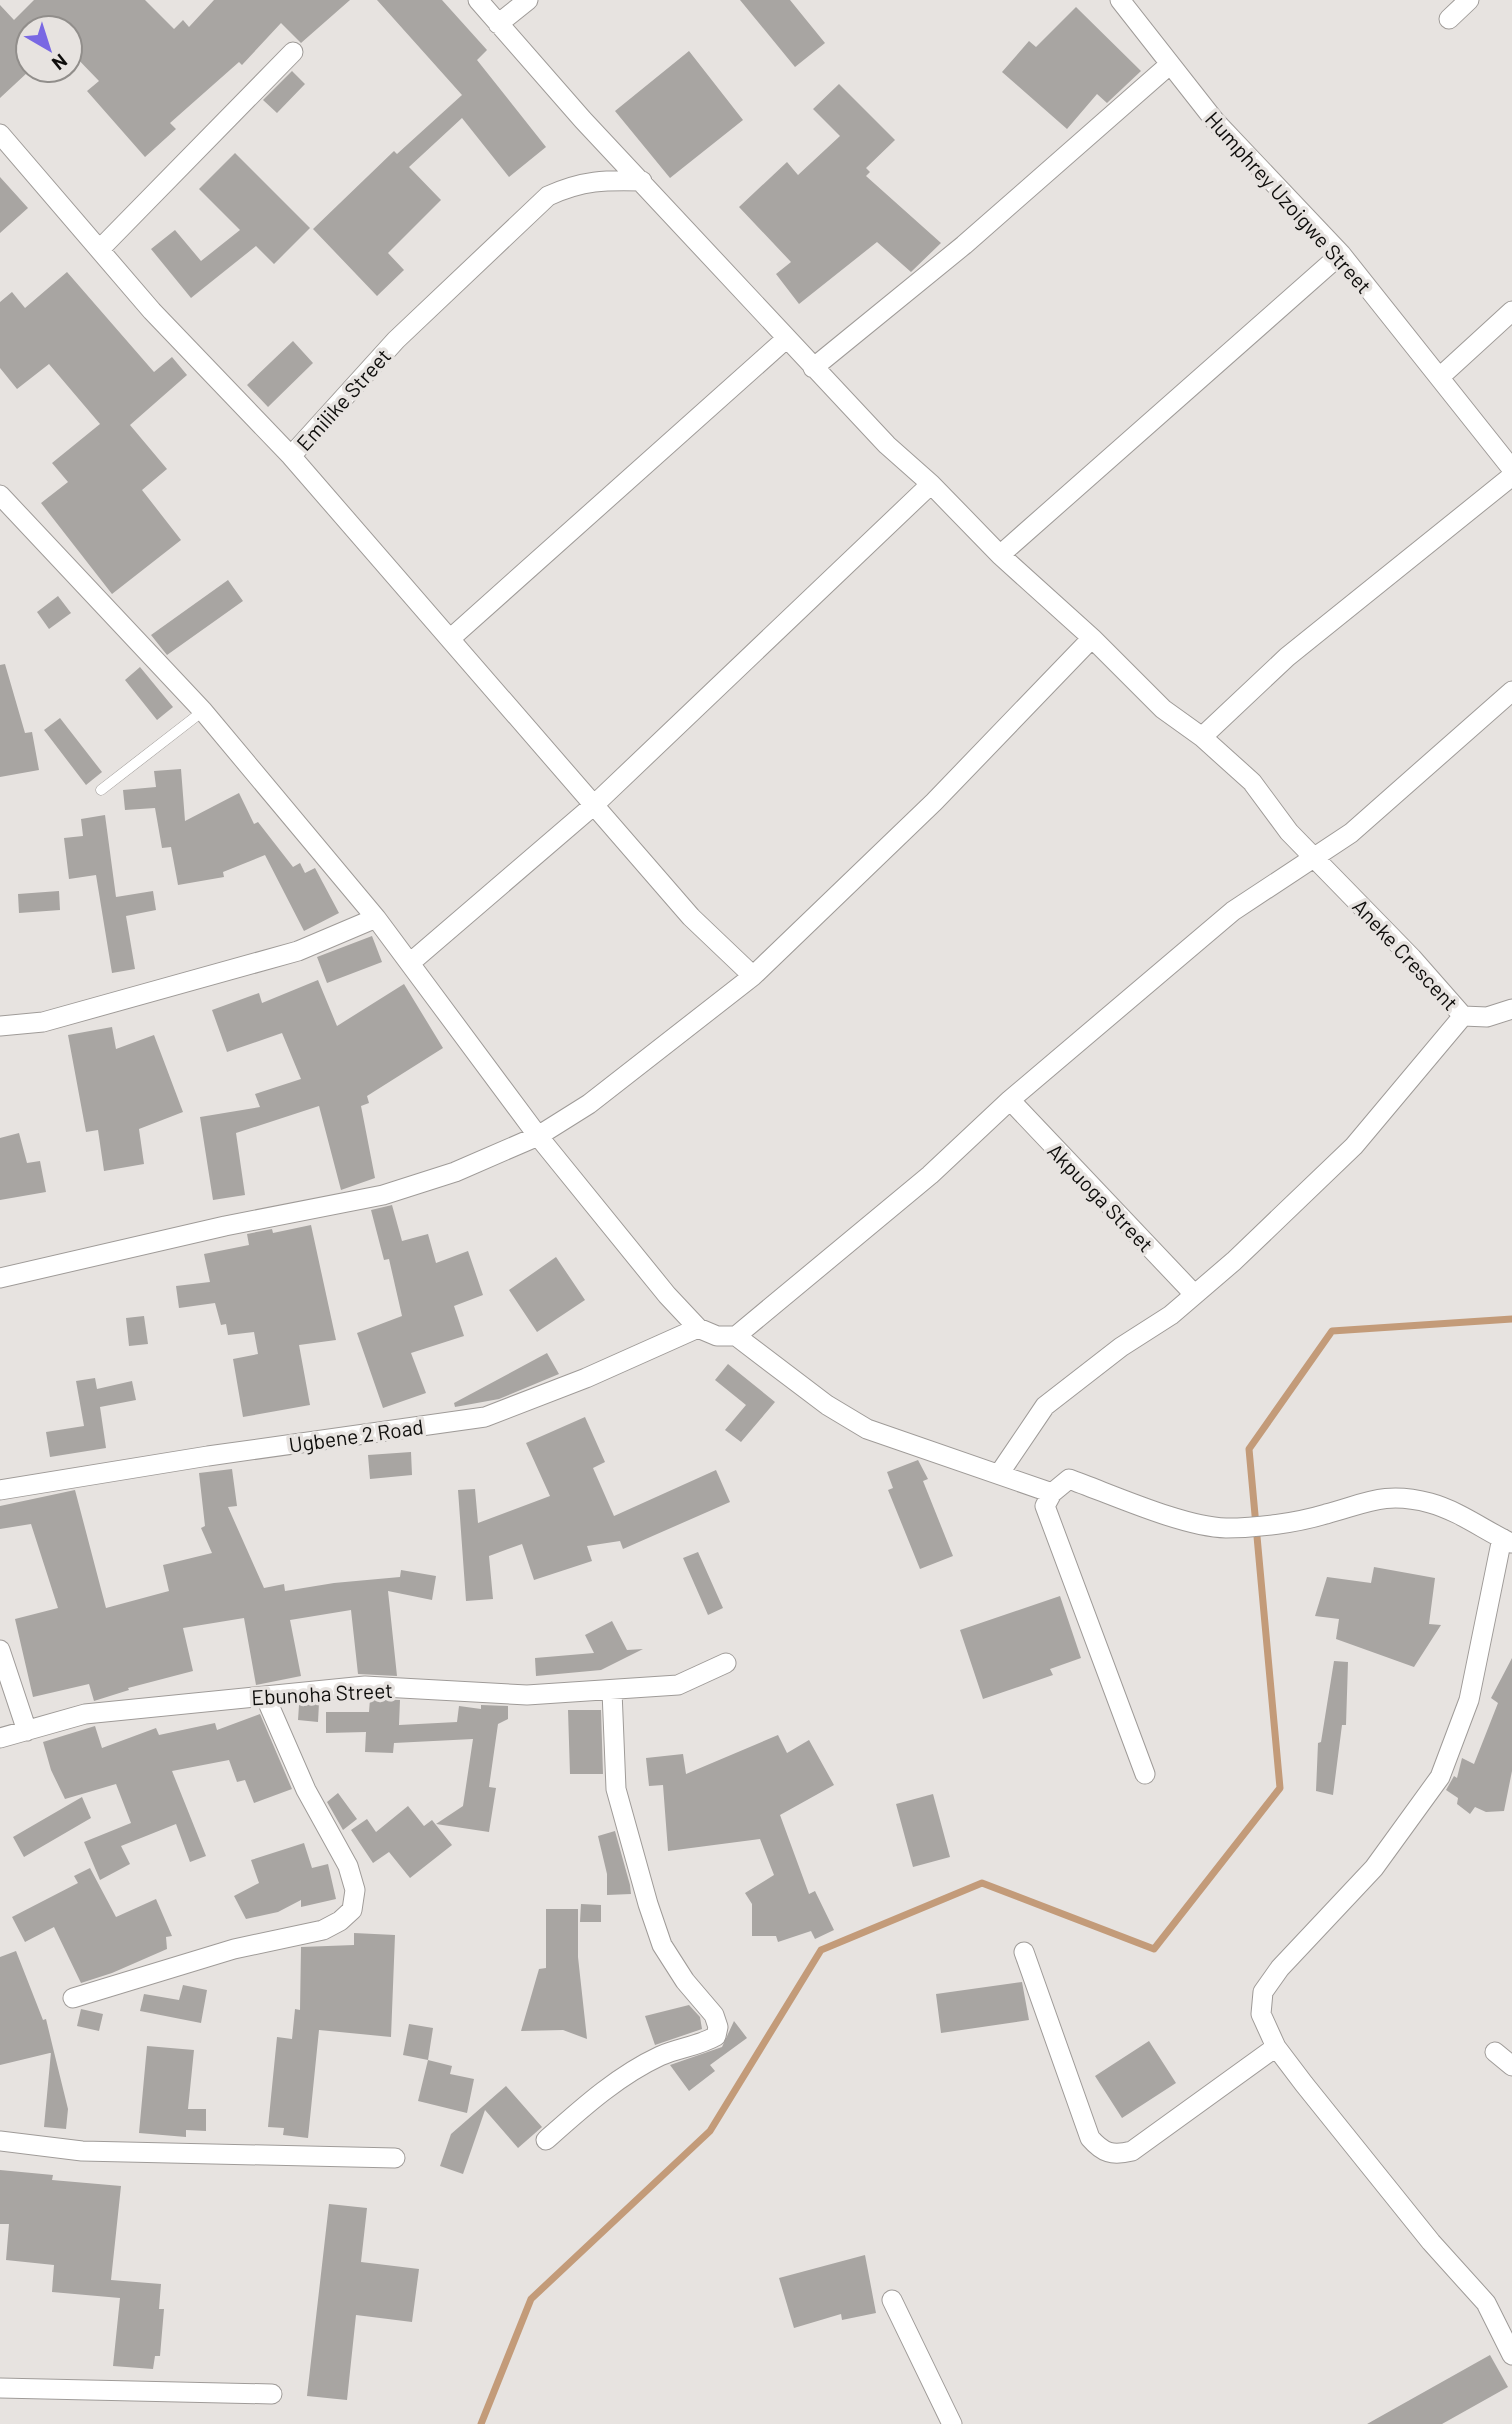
<svg xmlns="http://www.w3.org/2000/svg" width="1512" height="2424" font-family="Barlow,sans-serif">
<rect width="100%" height="100%" fill="#e7e3e0"/>
<g fill="none" stroke-linecap="round" stroke-linejoin="round">
<!-- stream -->
<path stroke="#c39b79" stroke-width="7" d="M481 2424 531 2299 710 2131 821 1950 982 1883 1154 1949 1280 1788 1249 1449 1332 1331 1512 1319"/>
</g>
<!-- building -->
<path fill="#a8a5a2" d="M34 0H145L174 29 183 20 189 27 214 0H350L301 43 281 23 242 65 239 62 170 123 176 129 145 157 87 91 99 81 70 51V28H28V72L0 98V5L14 20Z
M377 0H442L487 50 477 60 546 147 509 177 462 118 409 167 441 200 388 253 404 270 377 296 313 229 394 151 397 154 462 95Z
M740 0H790L825 43 795 67Z
M1076 7 1141 71 1107 103 1097 94 1067 129 1002 72 1029 41 1036 47Z
M689 51 743 120 670 178 615 111Z
M292 71 305 84 277 113 263 100Z
M839 84 895 140 866 168 870 172 866 176 941 243 911 272 877 242 799 304 776 274 791 262 739 207 787 162 798 175 840 136 813 109Z
M235 153 310 228 274 264 256 246 191 298 151 249 175 230 201 261 240 230 199 189Z
M0 177 28 208 0 233Z
M67 272 154 372 172 357 187 375 130 425 167 469 142 490 181 540 112 594 41 503 68 482 52 463 100 424 49 364 17 389 0 368V302L12 292 25 308Z
M293 341 313 363 268 407 247 385Z
M228 580 243 601 167 655 151 635Z
M58 596 71 613 49 629 37 612Z
M5 664 25 733 32 732 39 770 0 777V665Z
M140 667 173 707 157 720 125 680Z
M60 718 102 772 86 785 44 730Z
M181 769 185 821 239 793 254 824 258 822 293 867 300 863 305 873 315 868 339 913 304 931 265 855 223 872 224 877 178 885 171 847 162 848 155 808 125 810 123 790 156 787 154 771Z
M105 815 116 897 153 891 156 910 126 916 135 969 112 973 96 875 69 879 64 838 83 836 81 819Z
M59 891 60 910 19 913 18 894Z
M372 936 382 962 327 983 317 957Z
M318 980 337 1026 404 984 443 1048 367 1096 369 1103 361 1106 375 1178 341 1190 319 1106 236 1133 245 1195 213 1200 200 1117 260 1107 255 1094 301 1079 282 1033 227 1052 212 1010 259 993 262 1003Z
M112 1027 116 1049 154 1035 183 1112 139 1129 144 1164 104 1171 98 1130 86 1132 68 1035Z
M19 1133 27 1163 40 1161 46 1192 0 1200V1138Z
M392 1205 402 1241 428 1234 436 1263 468 1251 483 1295 454 1306 464 1336 411 1353 426 1393 383 1408 357 1333 402 1316 389 1259 384 1260 371 1210Z
M311 1225 336 1340 299 1345 310 1405 243 1417 233 1359 258 1354 254 1332 228 1335 226 1324 221 1325 215 1303 179 1308 176 1286 210 1282 204 1254 249 1245 247 1234 272 1229 273 1233Z
M556 1257 585 1300 537 1332 509 1290Z
M144 1316 148 1344 129 1346 126 1318Z
M547 1353 559 1374 499 1399 455 1407 454 1403Z
M728 1364 775 1402 741 1442 725 1430 746 1405 715 1380Z
M95 1378 97 1389 132 1381 136 1400 100 1407 106 1448 50 1457 46 1432 84 1426 76 1381Z
M585 1417 605 1462 593 1468 614 1516 716 1470 730 1502 623 1549 620 1541 587 1546 592 1561 534 1580 522 1544 489 1556 493 1599 466 1601 458 1490 475 1489 478 1523 550 1496 526 1443Z
M411 1452 412 1475 370 1479 368 1455Z
M918 1460 928 1479 923 1481 953 1556 920 1569 888 1490 893 1488 887 1472Z
M232 1469 237 1506 228 1507 264 1588 284 1584 285 1591 334 1583 400 1577 401 1570 436 1576 432 1600 388 1591 397 1676 358 1674 351 1610 290 1620 301 1676 256 1685 244 1618 183 1628 193 1671 128 1688 129 1690 94 1701 89 1684 33 1697 15 1619 58 1608 31 1524 0 1529V1506L75 1490 106 1608 169 1591 163 1565 212 1553 201 1528 205 1526 199 1473Z
M698 1552 723 1608 708 1615 683 1558Z
M1374 1567 1435 1578 1429 1624 1441 1625 1414 1667 1336 1639 1339 1619 1315 1616 1327 1577 1371 1583Z
M1060 1596 1081 1658 1050 1669 1053 1675 983 1699 960 1630Z
M612 1621 627 1650 643 1649 601 1670 536 1676 535 1658 594 1653 585 1635Z
M1512 1658V1771L1504 1811 1486 1812 1475 1807 1470 1814 1457 1804 1458 1798 1446 1790 1454 1776 1457 1778 1462 1758 1474 1764 1498 1703 1491 1698Z
M1334 1661 1348 1662 1346 1725H1342L1333 1795 1316 1791 1318 1743 1321 1742Z
M370 1699 400 1700 399 1725 457 1722 459 1706 481 1709V1705L508 1706V1719L498 1724 489 1787 496 1788 489 1832 436 1824 463 1806 473 1739 394 1743 393 1753 365 1752 366 1732 326 1733V1712H369Z
M319 1703 318 1722 298 1720 299 1705Z
M568 1710H601L603 1774H570Z
M260 1714 292 1789 254 1803 245 1780 237 1782 229 1760 172 1771 206 1856 190 1862 176 1824 121 1846 130 1864 100 1880 84 1842 131 1823 116 1784 65 1799 51 1770 43 1742 95 1726 102 1748 156 1728 159 1735 215 1723 217 1730Z
M778 1735 787 1753 809 1740 834 1785 780 1815 809 1894 815 1891 834 1930 815 1939 811 1931 778 1942 776 1936H752V1904L745 1893 774 1875 760 1839 668 1851 663 1785 649 1786 646 1758 683 1754 686 1774Z
M338 1793 357 1819 343 1830 327 1802Z
M933 1794 950 1857 913 1867 896 1804Z
M82 1797 91 1818 24 1857 13 1837Z
M408 1806 424 1826 432 1820 452 1845 410 1878 389 1852 373 1863 351 1830 367 1819 376 1832Z
M615 1831 630 1885 631 1894 607 1895V1874L598 1836Z
M304 1843 312 1868 328 1864 336 1899 301 1907V1900L278 1912 246 1919 234 1896 259 1883 251 1860Z
M90 1868 116 1917 156 1899 172 1936 166 1937 167 1949 112 1973 81 1983 54 1927 25 1942 12 1917 78 1883 74 1876Z
M581 1904 601 1905V1922H580Z
M546 1909H578V1957L587 2039 563 2030 521 2031 539 1969 546 1968Z
M354 1933 395 1935 391 2037 319 2030 308 2138 283 2135 284 2128 268 2127 277 2037 292 2039 295 2009 300 2010 301 1947 354 1945Z
M16 1951 43 2020 46 2019 54 2052 0 2065V1957Z
M1022 1982 1029 2020 941 2033 936 1994Z
M183 1985 207 1990 201 2023 140 2011 144 1994 179 2000Z
M689 2005 700 2017 702 2029 655 2045 645 2016Z
M81 2009 103 2014 99 2031 77 2026Z
M734 2021 747 2038 710 2065 715 2071 689 2091 670 2065 722 2047Z
M409 2024 433 2028 428 2060 452 2066 450 2074 474 2079 467 2113 418 2101 428 2060 403 2055Z
M1149 2041 1176 2083 1122 2118 1095 2076Z
M147 2046 194 2050 188 2109H206V2131L186 2130V2137L139 2133Z
M51 2052H54L68 2109 66 2129 44 2127Z
M506 2086 542 2127 518 2148 485 2110 463 2174 440 2166 451 2134Z
M0 2170 53 2175 52 2180 121 2186 111 2280 161 2284 159 2309H164L160 2356H155L153 2369 113 2366 120 2298 52 2292 54 2265 6 2260 9 2224H0Z
M329 2204 367 2208 361 2262 419 2269 412 2322 356 2315 347 2400 307 2396Z
M865 2255 876 2313 842 2320 841 2314 794 2328 779 2278Z
M1490 2355 1508 2387 1442 2424H1367Z"/>
<g fill="none" stroke-linecap="round" stroke-linejoin="round">
<!-- service casing -->
<g stroke="#9f9b98" stroke-width="11">
<path id="service" d="M101 790 203 711"/>
</g>
<!-- minor casing -->
<g stroke="#9f9b98" stroke-width="21">
<path id="minor" d="M478 0 583 120 887 445 931 484 1000 555 1092 638 1163 709 1202 737 1252 782 1289 832 1412 958 1463 1016
M1120 0 1215 121 1341 254 1512 469
M1449 19 1469 0
M498 24 528 0
M0 134 152 311 291 456 691 917 753 976
M101 248 293 52
M813 368 964 245 1168 66
M1441 376 1512 311
M291 456 396 340 548 196C583 180 605 180 642 181
M0 495 203 711 376 918 538 1136 667 1295 698 1328 717 1336H736L827 1405 867 1429 1052 1493
M1000 555 1341 254
M451 638 787 338
M1202 737 1287 657 1512 476
M410 963 594 805 931 484
M1463 1016 1487 1017 1512 1009
M0 1026 43 1022 298 951 376 918
M1010 1100 1194 1294
M0 1278 225 1226 383 1195 455 1172 538 1136 589 1104 753 976 934 802 1092 638
M736 1336 930 1175 1010 1100 1233 911 1351 833 1512 691
M999 1474 1045 1406 1121 1347 1171 1315 1234 1261 1354 1146 1463 1016
M0 1490 208 1456 485 1417 586 1378 698 1328
M1502 1538 1469 1700 1440 1777 1374 1868 1280 1968 1263 1992 1261 2014 1276 2047 1304 2084 1431 2242 1486 2303 1512 2355
M0 1650 27 1731
M0 1738 85 1714 365 1686 527 1695 678 1685 726 1663
M1145 1774 1045 1506 1052 1493 1069 1479C1111 1494 1183 1527 1226 1528 1258 1528 1296 1523 1326 1514 1367 1503 1385 1491 1430 1503 1459 1511 1484 1530 1511 1543
M1024 1952 1090 2138C1103 2153 1112 2156 1132 2151L1276 2047
M73 1998 234 1949 323 1930 340 1921 352 1910 355 1890 348 1866 306 1790 265 1696
M1495 2052 1512 2066
M546 2140C581 2109 617 2076 660 2056 678 2048 699 2046 716 2036L718 2027 714 2015 685 1981 662 1945 648 1904 616 1789 612 1691
M0 2141 82 2151 395 2158
M892 2300 952 2424
M0 2388 272 2394"/>
</g>
<!-- service -->
<use href="#service" stroke="#fff" stroke-width="10"/>
<!-- minor -->
<use href="#minor" stroke="#fff" stroke-width="19"/>
</g>
<g text-anchor="middle" dominant-baseline="central" stroke-width="7" stroke-linejoin="round" paint-order="stroke">
<!-- street labels -->
<g font-size="21" fill="#0f0e0c" stroke="#e7e3e0">
<text transform="translate(1289 202) rotate(48)">Humphrey Uzoigwe Street</text>
<text transform="translate(343 399) rotate(-48)">Emilike Street</text>
<text transform="translate(1406 954) rotate(47)">Aneke Crescent</text>
<text transform="translate(1101 1197) rotate(46)">Akpuoga Street</text>
<text transform="translate(356 1435) rotate(-8)">Ugbene 2 Road</text>
<text transform="translate(322 1693) rotate(-3)">Ebunoha Street</text>
</g>
</g>
<!-- north arrow -->
<g transform="translate(49 49) rotate(141)"><circle r="33" fill="#e7e3e0" stroke="#918e8b" stroke-width="2"/>
<path d="M0-5L12 26L0 18L-12 26Z" fill="#7968e3"/>
<text y="-10" font-size="19" font-weight="bold" text-anchor="middle" fill="#0f0e0c">N</text>
</g>
</svg>
